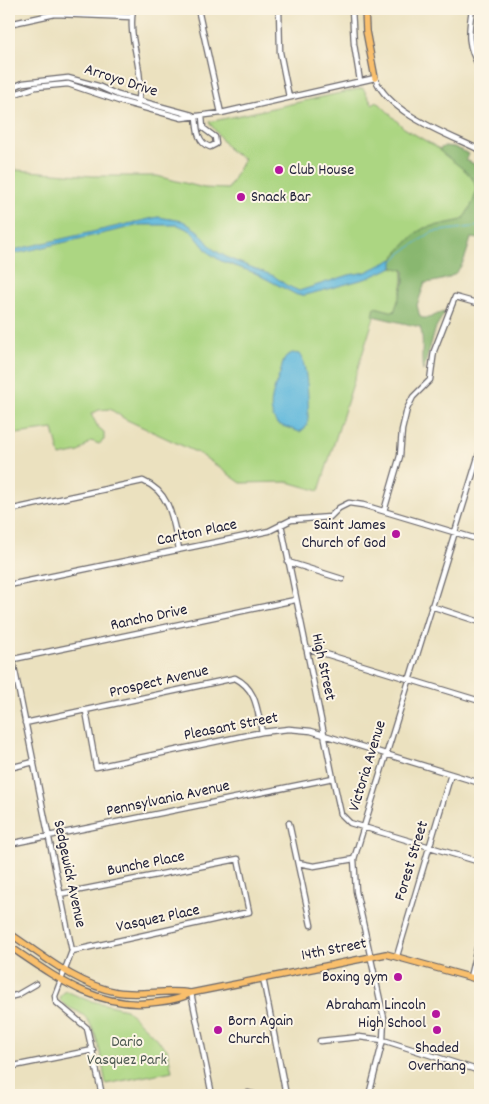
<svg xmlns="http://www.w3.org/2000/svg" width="489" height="1104" font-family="Dekko,sans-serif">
<rect width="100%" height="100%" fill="#fcf5e5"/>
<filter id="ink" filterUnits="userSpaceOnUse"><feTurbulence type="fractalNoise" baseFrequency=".02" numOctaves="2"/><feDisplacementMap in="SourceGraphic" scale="10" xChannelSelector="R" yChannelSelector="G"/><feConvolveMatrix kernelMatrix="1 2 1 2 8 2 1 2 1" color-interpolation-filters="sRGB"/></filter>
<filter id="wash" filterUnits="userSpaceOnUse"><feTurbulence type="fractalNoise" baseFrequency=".0096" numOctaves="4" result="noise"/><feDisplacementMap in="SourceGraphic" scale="20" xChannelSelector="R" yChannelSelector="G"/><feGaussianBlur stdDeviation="1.12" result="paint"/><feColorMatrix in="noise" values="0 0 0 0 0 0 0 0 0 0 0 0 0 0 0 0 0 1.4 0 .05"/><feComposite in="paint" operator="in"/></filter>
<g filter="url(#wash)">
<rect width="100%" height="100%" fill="#ebe1bf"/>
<!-- green -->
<path fill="#acd682" stroke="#677c5e" d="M363 88 372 104 377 101 404 128 480 173V233L402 256 403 280 396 320 375 314 319 491 288 482 241 483 200 454 125 419 110 409 99 410 91 414 98 427 104 432V440L99 444 91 441 79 452 60 456 53 429 9 435V163L12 162 16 170 93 176H157L204 188 228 189 244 159 230 151 209 122Z
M66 991 87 1000 126 1009 167 1049 172 1071 106 1084C102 1065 98 1027 83 1015 75 1009 66 1008 60 1000L61 995Z"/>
<!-- forest -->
<path fill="#89b770" stroke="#566c56" d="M445 146 454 147 469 154 466 160 478 166 480 161V239L471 238C462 270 459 279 425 283L417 305 420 317C431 321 435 313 445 312L436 327 423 371C420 357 425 340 420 327L373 316 375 307 394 312 404 283V270L391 267 395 255 416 233 424 228 462 220C489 182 473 177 442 153L439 149Z"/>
<!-- water -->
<path fill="#5eb8dc" stroke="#406d8c" d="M158 217 183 221 198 231 214 250 230 259 274 276 286 285 299 291 349 275 366 272 393 259V267L368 278 306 295H297L255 273 221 261 209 253 191 231 178 225H140L9 255V251Z
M292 353 299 354C308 364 310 412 307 426L300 432 277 424C266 409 273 392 279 376 283 367 281 358 292 353Z"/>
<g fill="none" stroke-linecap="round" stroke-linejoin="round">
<!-- stream -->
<path stroke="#5eb8dc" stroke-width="1" d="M391 263 401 253 432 232 480 226"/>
</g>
</g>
<g filter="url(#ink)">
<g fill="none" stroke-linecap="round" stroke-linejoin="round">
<!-- minor casing -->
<g stroke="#686569" stroke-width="7">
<path id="minor" d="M133 9C127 42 146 69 138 103
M198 9 221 113
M279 9 280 52 289 97
M352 9 354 44 360 81
M472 9C468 34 467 46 480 68
M9 24 55 14 131 17
M9 89 23 83 68 78 98 86 118 95 192 115
M9 96 36 87 68 84 119 101 182 118 221 113 375 78C389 114 447 134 480 150
M196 116C197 128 197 143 210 147L216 144 215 137 203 128 202 116
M9 510 143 481C172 493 173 522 179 549
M384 511 400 456 402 430 407 409 413 397 430 380 434 351 455 297 480 304
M281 524 333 778 341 814 350 823 480 862
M288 562 342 579
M9 585 269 531 291 520 330 517 339 508 349 503 363 505 480 540
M431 606 480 622
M9 642 72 951 55 996 56 1002 87 1028 102 1095
M306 648 480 701
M9 660 295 600
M86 711 96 767 262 732 289 729 311 731 480 783
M25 723 235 678C257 689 257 710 262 732
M9 768 34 762
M289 823 311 925
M9 844 333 778
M298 863 314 866 354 859
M60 894 238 859 249 912 72 951
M397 956 451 774
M470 977 480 936
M263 978 286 1095
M191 993 212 1095
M9 997 17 995 36 984
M320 1041 359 1037 383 1040 480 1071
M9 1067 93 1050
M235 1095 248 1093 257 1095
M369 1095 383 1040 384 1018 356 891 354 859 480 451"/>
</g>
<!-- major casing -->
<g stroke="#686569" stroke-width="8">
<path id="major" d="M365 9 366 31 375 78
M9 933C42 955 77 985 117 992 141 996 166 989 190 993
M9 946C55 977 99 1011 158 1002 169 1001 181 999 191 993L386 954 480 980"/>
</g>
<!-- minor -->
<use href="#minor" stroke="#fff" stroke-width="4.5"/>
<!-- major -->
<use href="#major" stroke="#f9bf6c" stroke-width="5.5"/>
</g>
</g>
<!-- markers -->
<g fill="#b5179e" stroke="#fcf5e5" stroke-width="2">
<circle cx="279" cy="170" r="5"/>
<circle cx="241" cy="197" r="5"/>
<circle cx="396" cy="534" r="5"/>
<circle cx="398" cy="977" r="5"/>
<circle cx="436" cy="1014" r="5"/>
<circle cx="218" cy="1030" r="5"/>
<circle cx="437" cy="1030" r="5"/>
</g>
<g text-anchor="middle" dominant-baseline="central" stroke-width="4" stroke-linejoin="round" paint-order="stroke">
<!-- street labels -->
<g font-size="16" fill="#22223b" stroke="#fcf5e5">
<text transform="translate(121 81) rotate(18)">Arroyo Drive</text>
<text transform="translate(197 533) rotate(-12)">Carlton Place</text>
<text transform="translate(149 618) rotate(-12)">Rancho Drive</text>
<text transform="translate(323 667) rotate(78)">High Street</text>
<text transform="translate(159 682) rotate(-13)">Prospect Avenue</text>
<text transform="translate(231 727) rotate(-11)">Pleasant Street</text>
<text transform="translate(368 766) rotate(-73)">Victoria Avenue</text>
<text transform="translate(168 799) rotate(-12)">Pennsylvania Avenue</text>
<text transform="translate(412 861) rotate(-73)">Forest Street</text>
<text transform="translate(146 864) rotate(-11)">Bunche Place</text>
<text transform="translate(69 874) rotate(78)">Sedgewick Avenue</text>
<text transform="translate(158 919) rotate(-12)">Vasquez Place</text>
<text transform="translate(334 950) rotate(-11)">14th Street</text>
</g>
<!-- poi labels -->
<g font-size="16" fill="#22223b" stroke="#fcf5e5" text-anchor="start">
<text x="289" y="170">Club House</text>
<text x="251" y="197">Snack Bar</text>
<text x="386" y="525" text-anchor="end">Saint James<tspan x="386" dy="18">Church of God</tspan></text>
<text x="388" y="977" text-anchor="end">Boxing gym</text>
<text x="426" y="1005" text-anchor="end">Abraham Lincoln<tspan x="426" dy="18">High School</tspan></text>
<text x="228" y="1021">Born Again<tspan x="228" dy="18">Church</tspan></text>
<text x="437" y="1048" text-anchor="middle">Shaded<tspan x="437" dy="18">Overhang</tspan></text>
</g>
<!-- park labels -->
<g font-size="16" fill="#4b5850" stroke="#fcf5e5">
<text x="127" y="1042">Dario<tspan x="127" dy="18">Vasquez Park</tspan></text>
</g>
</g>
<!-- margin -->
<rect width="489" height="1104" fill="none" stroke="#fcf5e5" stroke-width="30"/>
</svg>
